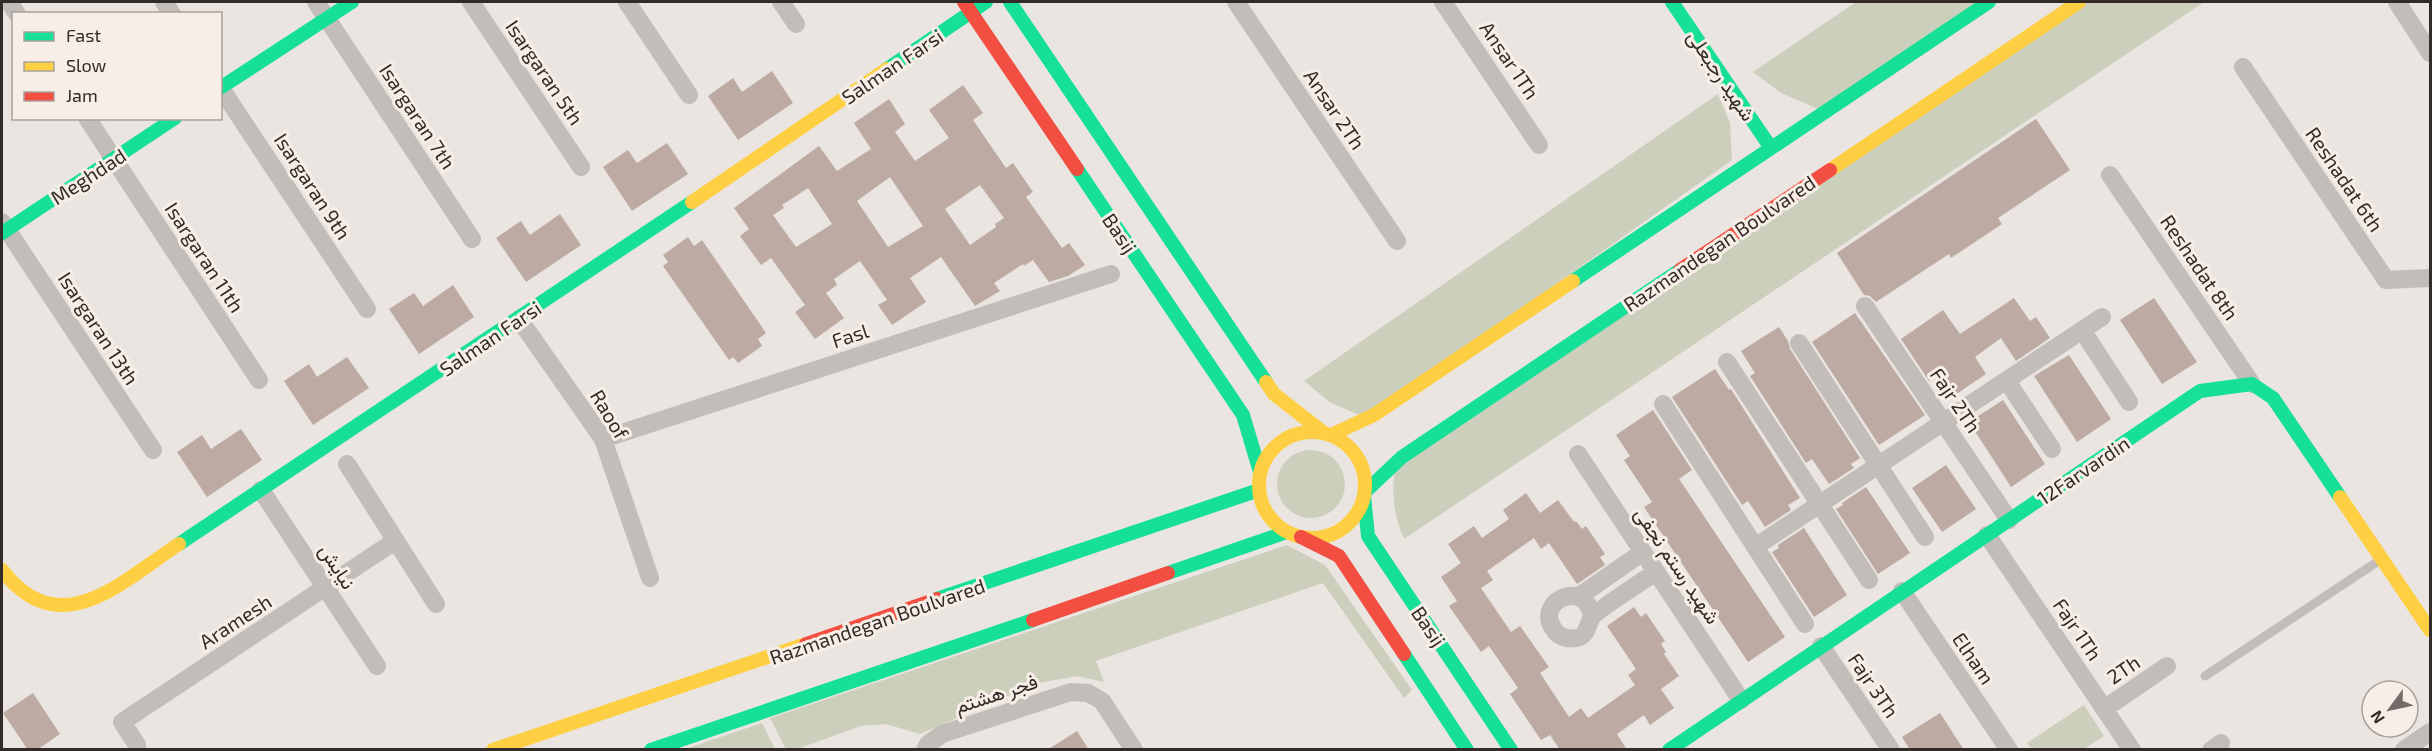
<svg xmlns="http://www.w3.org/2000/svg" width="2432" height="751" font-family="'Exo 2',Vazirmatn,sans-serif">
<rect width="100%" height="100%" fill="#eae5e0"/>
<!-- grass -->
<path fill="#cccfbb" d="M1856 2H1989L1825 112 1781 93 1753 72Z
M2079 2H2204L1404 539C1393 513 1391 491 1396 463Z
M1718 94 1730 123 1732 160 1366 418 1331 403 1304 381Z
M1277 484a34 34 0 1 1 68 0a34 34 0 1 1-68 0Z
M1287 545 1325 565 1412 690 1404 698 1323 583 1096 661 1104 682 1077 676 1038 683 920 734 886 724 861 726 797 749H786L770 718Z
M2084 705 2104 736 2084 749H2032L2027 743Z
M762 723 775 749 682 750Z"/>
<!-- building -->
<path fill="#bcaaa3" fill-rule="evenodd" d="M772 71 793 103 738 140 708 96 733 78 742 92Z
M963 85 983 113 973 120 1006 168 1013 163 1033 192 1026 197 1062 248 1069 243 1085 265 1068 276 1049 282 1033 260 1024 266 1023 264 994 283 1000 291 975 306 941 257 910 278 926 302 892 325 878 305 887 300 860 261 834 279 837 285 826 293 844 318 815 339 795 312 805 305 771 258 761 265 740 236 749 229 734 208 819 146 837 171 871 149 854 123 889 99 905 124 895 132 915 161 949 138 929 110ZM890 177 923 226 888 247 857 201ZM980 185 1004 218 995 224 996 227 970 245 945 209ZM808 188 832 224 796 247 773 215 784 208 782 205Z
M2036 119 2070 170 1998 218 2002 224 1951 258 1949 254 1876 302 1870 296 1864 295 1837 253Z
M667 143 688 174 632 211 603 167 628 150 637 163Z
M560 214 581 245 526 282 496 238 521 221 530 235Z
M688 237 694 246 702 240 766 333 758 339 762 346 738 363 733 357 729 360 663 266 668 262 663 255Z
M453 285 474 317 419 354 389 309 414 293 423 306Z
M2014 298 2030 321 2036 317 2050 338 2016 361 2001 338 1975 357 1986 374 1952 397 1938 375 1929 381 1901 339 1943 310 1960 334Z
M2154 298 2197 362 2162 384 2120 320Z
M1855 313 1925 415 1879 445 1812 342Z
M1779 327 1788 341 1790 349 1860 458 1851 464 1854 468 1829 484 1812 459 1806 463 1750 376 1755 373 1741 351Z
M2069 355 2111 419 2077 442 2034 376Z
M347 357 369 388 313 425 284 381 309 364 317 377Z
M1715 369 1729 390 1731 389 1800 498 1788 505 1791 510 1765 527 1748 501 1742 505 1672 397Z
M2003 400 2045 464 2011 487 1969 422Z
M1653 410 1692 470 1679 479 1785 637 1748 662 1644 507 1652 502 1624 460 1630 456 1616 435Z
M241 429 262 460 207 497 177 452 202 435 211 449Z
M1946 465 1976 509 1942 532 1912 488Z
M1866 487 1910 553 1878 574 1836 509 1843 505 1842 503Z
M1526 493 1540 513 1558 500 1574 522 1576 521 1582 529 1586 526 1605 554 1600 557 1605 565 1577 584 1549 543 1541 549 1534 538 1487 571 1493 580 1481 588 1511 632 1520 626 1549 667 1540 673 1569 717 1581 708 1588 718 1635 685 1628 675 1636 669 1607 626 1634 607 1641 617 1646 613 1665 641 1661 644 1666 652 1664 654 1679 676 1661 689 1674 708 1650 725 1644 715 1617 734 1627 750H1560L1550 735 1541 740 1510 694 1518 688 1489 646 1481 652 1449 606 1457 601 1441 577 1461 563 1448 544 1474 526 1482 538 1509 519 1503 510Z
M1804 528 1847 595 1814 617 1772 552 1779 548 1778 545Z
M33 693 60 734 37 750H28L3 713Z
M1940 713 1964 750H1910L1902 737Z
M1077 731 1089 750H1047Z"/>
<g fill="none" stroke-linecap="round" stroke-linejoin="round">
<!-- lane -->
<path stroke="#c3bdb9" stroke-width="9" d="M2205 676 2380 560"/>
<!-- street -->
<path stroke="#c3bdb9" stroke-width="18" d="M9 2 17 14
M164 2 172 14
M316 2 472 239
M471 2 581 167
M627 2 689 95
M781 2 796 24
M1236 2 1397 241
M1443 2 1539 145
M2397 2 2430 53
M2243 67 2386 280 2430 278
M220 87 367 309
M87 118 259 380
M2110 175 2252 384
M2 222 153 450
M1865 306 2009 520
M519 319 603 439 650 578
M2082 330 2129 402
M1799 343 1925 537
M1727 362 1869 580
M2007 381 2052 449
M1663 404 1805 624
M603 439 1111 274
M1578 454 1741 700
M347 464 436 604
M261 490 377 666
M1987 535 2132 750
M1755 547 2102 317
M1902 591 2009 750
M1578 597 1643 552
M1592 616C1585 578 1535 601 1553 628 1556 634 1561 637 1567 638 1588 641 1586 627 1592 617 1595 612 1647 578 1656 572
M1821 646 1891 750
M2104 709 2167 666
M137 745 122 722 395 541
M925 750 928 744 942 734 1071 692 1088 693 1102 701 1134 750
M2211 750 2221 743
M2404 750 2430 732"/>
<!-- fast -->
<path stroke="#16e098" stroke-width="14" d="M1010 2 1266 382
M1672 2 1771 148
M887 69 986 2
M220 88 352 2
M1077 169 1243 415 1260 472
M2 233 175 118
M1573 281 1989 2
M1365 492 1402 457 1680 270
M1364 496 1368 536 1511 750
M179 544 692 202
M1168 573 1287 532
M937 599 1259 490
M1404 654 1467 750
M651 750 1033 620
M1669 750 2200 391 2252 384 2273 398 2340 497"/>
<!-- slow -->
<path stroke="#ffcf43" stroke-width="14" d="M1830 170 2079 2
M692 202 887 69
M1266 382 1274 394 1324 433
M1259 485a53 53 0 1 1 106 0a53 53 0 1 1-106 0Z
M1331 435 1374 415 1573 281
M2340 497 2430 630
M2 570C60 645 121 582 179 544
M493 750 806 644"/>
<!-- jam -->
<path stroke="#f24e42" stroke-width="14" d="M964 2 1077 169
M1680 270 1830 170
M1301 537 1339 556 1404 654
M1033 620 1168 573
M806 644 937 599"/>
</g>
<g text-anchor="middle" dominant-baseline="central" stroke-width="6" stroke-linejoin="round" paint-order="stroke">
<!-- street labels -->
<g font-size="20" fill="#332b27" stroke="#f7efe7">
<text transform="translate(1510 60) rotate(56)">Ansar 1Th</text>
<text transform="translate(892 66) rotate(-34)">Salman Farsi</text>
<text transform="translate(545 72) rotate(56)">Isargaran 5th</text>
<text transform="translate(1722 75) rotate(56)">شهید رجبعلی</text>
<text transform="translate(1335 109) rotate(56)">Ansar 2Th</text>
<text transform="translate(418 116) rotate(57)">Isargaran 7th</text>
<text transform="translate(88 176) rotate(-33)">Meghdad</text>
<text transform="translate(2345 179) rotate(56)">Reshadat 6th</text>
<text transform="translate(313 186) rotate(57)">Isargaran 9th</text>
<text transform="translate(1120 233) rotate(56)">Basij</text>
<text transform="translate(1719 243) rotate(-34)">Razmandegan Boulvared</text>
<text transform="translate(205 257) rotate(57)">Isargaran 11th</text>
<text transform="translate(2200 267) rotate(56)">Reshadat 8th</text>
<text transform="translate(99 328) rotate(57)">Isargaran 13th</text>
<text transform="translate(850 335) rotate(-18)">Fasl</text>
<text transform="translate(490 338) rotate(-34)">Salman Farsi</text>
<text transform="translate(1956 400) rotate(56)">Fajr 2Th</text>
<text transform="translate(610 414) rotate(59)">Raoof</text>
<text transform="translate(2083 470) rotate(-34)">12Farvardin</text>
<text transform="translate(1678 565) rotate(56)">شهید رستم نجفی</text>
<text transform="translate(338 566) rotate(57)">نیایش</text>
<text transform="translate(235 621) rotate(-33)">Aramesh</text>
<text transform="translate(877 621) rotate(-19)">Razmandegan Boulvared</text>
<text transform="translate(1429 626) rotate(56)">Basij</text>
<text transform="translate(2078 629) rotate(56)">Fajr 1Th</text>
<text transform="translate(1974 658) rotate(56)">Elham</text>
<text transform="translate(2123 669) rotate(-34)">2Th</text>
<text transform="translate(1874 685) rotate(56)">Fajr 3Th</text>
<text transform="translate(996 693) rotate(-18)">فجر هشتم</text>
</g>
</g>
<!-- border -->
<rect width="2432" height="751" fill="none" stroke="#332b27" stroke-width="6"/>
<!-- legend -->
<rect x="12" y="12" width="210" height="108" fill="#f7efe7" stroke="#a9a19a" stroke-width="1.5"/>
<rect x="24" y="32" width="30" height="9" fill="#16e098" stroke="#a9a19a" stroke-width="1.5"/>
<text x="66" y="42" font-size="18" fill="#332b27">Fast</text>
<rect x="24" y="62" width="30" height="9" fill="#ffcf43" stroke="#a9a19a" stroke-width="1.5"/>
<text x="66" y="72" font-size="18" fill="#332b27">Slow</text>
<rect x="24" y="92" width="30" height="9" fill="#f24e42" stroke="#a9a19a" stroke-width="1.5"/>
<text x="66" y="102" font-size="18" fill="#332b27">Jam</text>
<!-- north arrow -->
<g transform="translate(2390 709) rotate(237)"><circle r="28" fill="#f7efe7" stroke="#a9a19a" stroke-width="1.5"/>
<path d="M0-4.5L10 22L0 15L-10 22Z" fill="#736c68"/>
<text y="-9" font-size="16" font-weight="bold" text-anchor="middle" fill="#332b27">N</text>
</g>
</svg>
